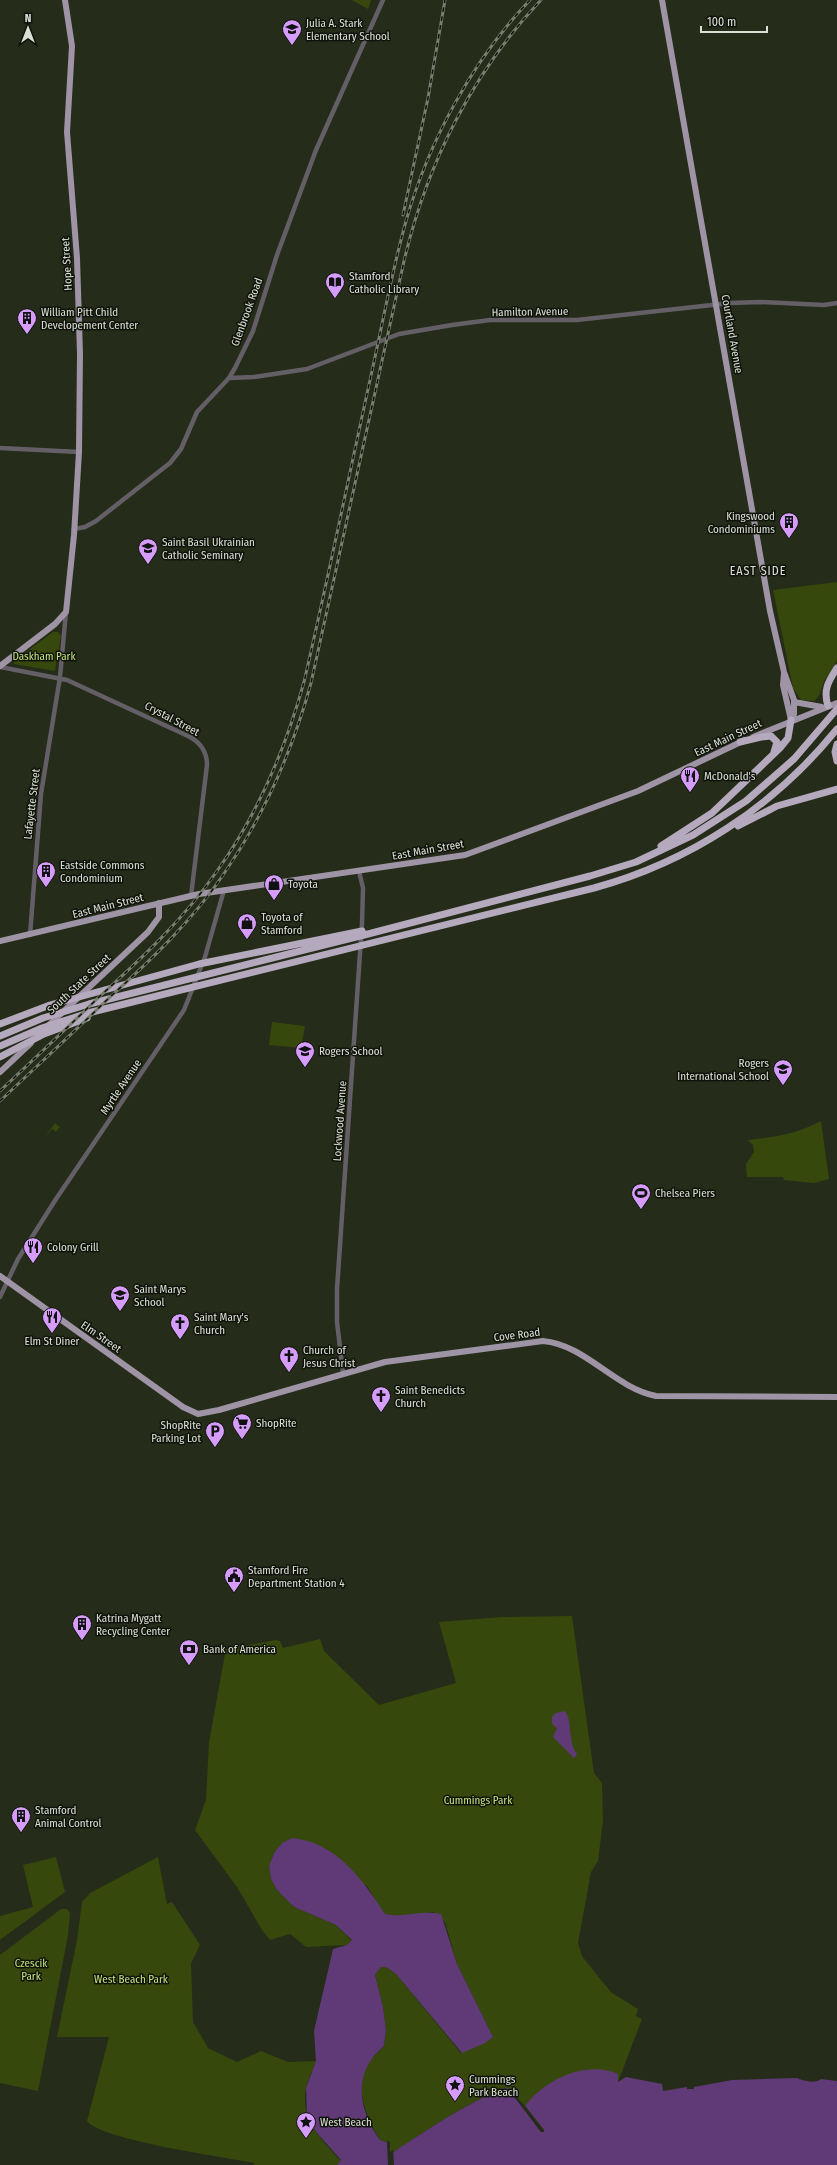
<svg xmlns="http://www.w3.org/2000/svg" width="837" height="2165" font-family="'Fira Sans Condensed',sans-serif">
<rect width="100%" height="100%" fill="#252c19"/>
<!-- green -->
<path fill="#37480c" d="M352 0H371L368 9Z
M837 582V661L824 681 819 696 814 701 801 700 793 688 773 590Z
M53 632H58L61 636 55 671 14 664V661Z
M272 1022 305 1026 301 1048 269 1045Z
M821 1121 829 1179 814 1183 784 1180 783 1177H747L746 1164 754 1152 753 1145 748 1140C775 1137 797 1134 821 1121Z
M55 1123 60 1127 56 1132 52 1129 45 1137Z
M572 1616 594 1773 602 1783 603 1821 598 1861 591 1872 578 1943 582 1956 601 1980 612 1993 638 2009 636 2016 642 2019 618 2082 542 2132 507 2087C464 2104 427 2130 389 2155 367 2119 343 2080 384 2046L386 2030 383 2007 375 1975 381 1967H386L396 1974 461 2053 493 2037 457 1964 445 1922 433 1912 396 1917 384 1914 367 1886 282 1843 274 1853 269 1866 271 1879 277 1890 294 1907 336 1925 352 1941 347 1945 306 1947 290 1934 270 1940 262 1930 237 1887 195 1830 206 1800 209 1742 226 1649 276 1640 280 1641 283 1648 320 1639 324 1651 379 1705 456 1683 439 1622 502 1617Z
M56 1857 65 1892 0 1940V1916L33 1907 23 1865Z
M158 1857 167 1904 172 1902 200 1945 191 1963 193 2022 208 2048 237 2062 261 2051 288 2062 316 2061C313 2070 308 2079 306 2088 300 2120 321 2139 341 2161L337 2165H254V2163C224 2157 101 2140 87 2121L109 2037H57L77 1940 82 1902 90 1893Z
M61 1909H67L70 1913 68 1935 38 2091 0 2083V1955Z"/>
<!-- water -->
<path fill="#5f3a76" d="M564 1711C573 1717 567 1742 577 1754L574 1758 553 1737 557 1728 552 1724V1717L556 1713Z
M292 1838C336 1842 363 1880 385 1914 403 1918 422 1910 441 1914L457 1964 493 2037 485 2043 462 2053 396 1974 386 1967H381L375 1975 383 2007 386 2030 384 2046C352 2072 358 2110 380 2140L388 2143 389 2155C427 2130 464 2104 507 2087L541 2132 544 2130 525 2106C545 2079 587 2060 618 2074V2082L626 2077 662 2084 663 2091 687 2087V2089H694V2087L732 2080 797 2078C803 2081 815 2084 821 2079L837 2081V2165H337L341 2160 317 2133 307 2118 306 2088 316 2061 314 2031 333 1949 347 1945 352 1940 336 1925 294 1907 277 1890 271 1879 269 1866 274 1853 282 1843Z"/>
<!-- pier -->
<path fill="#252c19" d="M507 2087 525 2106 544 2130V2132H541Z
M387 2141 390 2142V2152L393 2150 394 2165H388Z"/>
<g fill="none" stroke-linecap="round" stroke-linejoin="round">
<!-- minor -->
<path stroke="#645f67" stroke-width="4.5" d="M229 378 254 377 307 369 399 334 452 325 490 320H577L730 303 760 302 824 305 837 303
M0 448 79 452
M74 529 85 527 96 521 170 463 181 449 197 412 229 378 235 368 253 331 277 255 316 150 383 0
M0 667 67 680 188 736C200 742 207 752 207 765L191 896
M30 935 41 794 60 677 66 612
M0 1297 18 1259 56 1199 184 1010 205 957 224 890
M343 1373 337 1322V1289L362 924 363 888 359 871"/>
<!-- major -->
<path stroke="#9e94a5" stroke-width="6" d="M662 0 770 611 784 672 794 700V714L791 720
M0 666 55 624 66 612 74 535 79 452 80 354 77 258 67 132 72 46 65 0
M784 673 783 685 791 720
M794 702 822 707
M753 737 837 703
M0 941 199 894 465 855 638 791 745 740
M49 1025 148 932 159 917V903
M0 1072 31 1043
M0 1276 183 1407 198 1414 219 1410 385 1362 543 1341C586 1345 613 1387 656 1396L837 1397"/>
<!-- highway -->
<path stroke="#b5a9be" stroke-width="7" d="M828 706C823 690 828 682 837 668
M740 742 761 737 771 736 777 742 774 752
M837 744 835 752 837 761
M738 826 777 806 837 789
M661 846 712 813 780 748 788 738 791 720
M0 1024 50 1005 199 964 362 931
M0 1036 43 1018 89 1004 368 934 590 876 636 862 693 835 746 801 794 759 837 709
M0 1046 42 1028 88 1013 594 888C689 862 774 807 837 729
M0 1057 44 1034 87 1018"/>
<!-- rail casing -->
<g stroke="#787e6e" stroke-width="3">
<path id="rail" d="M403 215 428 98 445 0
M0 1091C33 1060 66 1029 99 997 142 958 184 919 217 871 258 814 285 750 304 682 328 579 349 475 372 371 383 321 392 271 406 221 429 141 472 61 530 0
M0 1101C37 1066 74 1032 110 997 151 960 192 921 223 875 264 816 292 752 311 683L404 261C427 164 472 73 541 0"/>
</g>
<!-- rail -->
<use href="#rail" stroke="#10130b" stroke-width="1.5" stroke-dasharray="4.5" stroke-linecap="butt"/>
</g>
<!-- icons -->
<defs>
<g id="school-pin" transform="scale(1)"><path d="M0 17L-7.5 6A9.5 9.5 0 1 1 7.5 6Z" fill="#d59cfb" stroke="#10130b"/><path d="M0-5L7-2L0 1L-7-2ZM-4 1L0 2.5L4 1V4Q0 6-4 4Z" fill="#111"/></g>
<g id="library-pin" transform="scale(1)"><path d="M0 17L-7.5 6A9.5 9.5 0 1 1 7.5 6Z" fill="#d59cfb" stroke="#10130b"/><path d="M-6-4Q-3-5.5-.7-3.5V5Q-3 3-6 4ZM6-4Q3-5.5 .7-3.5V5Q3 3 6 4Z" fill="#111"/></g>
<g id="building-pin" transform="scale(1)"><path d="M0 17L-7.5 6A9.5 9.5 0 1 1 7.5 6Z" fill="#d59cfb" stroke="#10130b"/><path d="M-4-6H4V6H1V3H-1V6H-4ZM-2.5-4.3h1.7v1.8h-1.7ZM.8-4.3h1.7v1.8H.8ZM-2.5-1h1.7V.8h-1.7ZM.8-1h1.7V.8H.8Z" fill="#111"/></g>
<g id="university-pin" transform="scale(1)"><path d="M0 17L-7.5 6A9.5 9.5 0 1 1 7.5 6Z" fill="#d59cfb" stroke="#10130b"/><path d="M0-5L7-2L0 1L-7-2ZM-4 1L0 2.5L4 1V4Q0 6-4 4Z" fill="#111"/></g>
<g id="restaurant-pin" transform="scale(1)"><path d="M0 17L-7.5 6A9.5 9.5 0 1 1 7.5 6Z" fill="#d59cfb" stroke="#10130b"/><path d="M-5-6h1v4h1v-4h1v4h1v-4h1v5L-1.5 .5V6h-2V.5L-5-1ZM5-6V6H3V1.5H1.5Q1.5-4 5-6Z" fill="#111"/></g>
<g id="shop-pin" transform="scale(1)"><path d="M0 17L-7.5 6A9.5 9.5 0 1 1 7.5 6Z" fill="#d59cfb" stroke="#10130b"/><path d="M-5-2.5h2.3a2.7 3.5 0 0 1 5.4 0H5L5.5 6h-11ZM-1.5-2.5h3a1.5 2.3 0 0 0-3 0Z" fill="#111"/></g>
<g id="stadium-pin" transform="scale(1)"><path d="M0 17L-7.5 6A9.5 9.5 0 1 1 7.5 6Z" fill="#d59cfb" stroke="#10130b"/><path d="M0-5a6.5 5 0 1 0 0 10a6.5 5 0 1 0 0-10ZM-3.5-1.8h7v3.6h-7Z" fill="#111"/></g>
<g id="church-pin" transform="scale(1)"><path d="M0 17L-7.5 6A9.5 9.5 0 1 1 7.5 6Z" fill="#d59cfb" stroke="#10130b"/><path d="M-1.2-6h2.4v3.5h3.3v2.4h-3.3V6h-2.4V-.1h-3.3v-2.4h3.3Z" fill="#111"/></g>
<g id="supermarket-pin" transform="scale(1)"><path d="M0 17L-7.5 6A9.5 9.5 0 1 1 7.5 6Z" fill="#d59cfb" stroke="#10130b"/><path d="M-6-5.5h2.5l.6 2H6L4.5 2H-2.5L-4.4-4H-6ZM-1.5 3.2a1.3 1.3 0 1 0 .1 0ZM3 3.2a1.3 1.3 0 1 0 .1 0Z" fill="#111"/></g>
<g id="parking-pin" transform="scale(1)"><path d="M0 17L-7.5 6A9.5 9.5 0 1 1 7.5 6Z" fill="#d59cfb" stroke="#10130b"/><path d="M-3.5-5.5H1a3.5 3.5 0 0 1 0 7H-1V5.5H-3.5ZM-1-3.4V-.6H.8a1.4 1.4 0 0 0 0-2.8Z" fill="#111"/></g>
<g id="civic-pin" transform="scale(1)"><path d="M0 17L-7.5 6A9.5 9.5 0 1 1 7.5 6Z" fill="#d59cfb" stroke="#10130b"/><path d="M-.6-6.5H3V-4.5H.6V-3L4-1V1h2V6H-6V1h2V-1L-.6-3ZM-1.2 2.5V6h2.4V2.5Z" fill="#111"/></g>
<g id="bank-pin" transform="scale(1)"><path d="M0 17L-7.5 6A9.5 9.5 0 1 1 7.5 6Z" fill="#d59cfb" stroke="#10130b"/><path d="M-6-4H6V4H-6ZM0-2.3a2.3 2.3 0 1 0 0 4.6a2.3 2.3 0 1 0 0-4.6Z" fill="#111"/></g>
<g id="sight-pin" transform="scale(1)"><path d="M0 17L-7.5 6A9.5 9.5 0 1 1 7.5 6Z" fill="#d59cfb" stroke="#10130b"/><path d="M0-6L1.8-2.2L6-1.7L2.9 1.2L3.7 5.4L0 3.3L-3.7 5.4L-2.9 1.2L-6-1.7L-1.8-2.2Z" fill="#111"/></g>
</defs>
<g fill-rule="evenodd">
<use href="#school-pin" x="292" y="29"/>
<use href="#library-pin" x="335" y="282"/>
<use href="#building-pin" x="27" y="318"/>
<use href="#building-pin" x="789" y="522"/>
<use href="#university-pin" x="148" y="548"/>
<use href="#restaurant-pin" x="690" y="776"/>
<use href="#building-pin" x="46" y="871"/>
<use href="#shop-pin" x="274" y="884"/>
<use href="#shop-pin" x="247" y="923"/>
<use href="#school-pin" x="305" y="1051"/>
<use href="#school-pin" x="783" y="1069"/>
<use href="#stadium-pin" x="641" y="1193"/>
<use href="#restaurant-pin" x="33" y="1247"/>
<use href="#school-pin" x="120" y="1295"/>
<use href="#restaurant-pin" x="52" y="1317"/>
<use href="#church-pin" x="180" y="1323"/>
<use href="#church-pin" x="289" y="1356"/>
<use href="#church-pin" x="381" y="1396"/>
<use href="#supermarket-pin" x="242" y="1423"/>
<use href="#parking-pin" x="215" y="1431"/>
<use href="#civic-pin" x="234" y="1576"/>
<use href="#building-pin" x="82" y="1624"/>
<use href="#bank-pin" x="189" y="1649"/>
<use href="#building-pin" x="21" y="1816"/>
<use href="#sight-pin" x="455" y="2085"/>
<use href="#sight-pin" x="306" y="2122"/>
</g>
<g text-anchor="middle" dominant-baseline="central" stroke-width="3" stroke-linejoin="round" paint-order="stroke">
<!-- poi labels -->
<g font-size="11" fill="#dbe0d4" stroke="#10130b" text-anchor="start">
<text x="306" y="23">Julia A. Stark<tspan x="306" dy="13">Elementary School</tspan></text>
<text x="349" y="276">Stamford<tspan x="349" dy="13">Catholic Library</tspan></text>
<text x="41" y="312">William Pitt Child<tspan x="41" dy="13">Developement Center</tspan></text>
<text x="775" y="516" text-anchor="end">Kingswood<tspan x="775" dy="13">Condominiums</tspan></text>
<text x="162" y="542">Saint Basil Ukrainian<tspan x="162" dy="13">Catholic Seminary</tspan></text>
<text x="704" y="776">McDonald's</text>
<text x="60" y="865">Eastside Commons<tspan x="60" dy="13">Condominium</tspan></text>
<text x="288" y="884">Toyota</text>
<text x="261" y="917">Toyota of<tspan x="261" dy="13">Stamford</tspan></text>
<text x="319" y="1051">Rogers School</text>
<text x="769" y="1063" text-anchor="end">Rogers<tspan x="769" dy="13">International School</tspan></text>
<text x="655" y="1193">Chelsea Piers</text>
<text x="47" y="1247">Colony Grill</text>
<text x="134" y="1289">Saint Marys<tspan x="134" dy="13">School</tspan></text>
<text x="194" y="1317">Saint Mary's<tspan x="194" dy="13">Church</tspan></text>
<text x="52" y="1341" text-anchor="middle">Elm St Diner</text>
<text x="303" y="1350">Church of<tspan x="303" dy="13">Jesus Christ</tspan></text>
<text x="395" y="1390">Saint Benedicts<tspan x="395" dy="13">Church</tspan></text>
<text x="256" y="1423">ShopRite</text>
<text x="201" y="1425" text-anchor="end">ShopRite<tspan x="201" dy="13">Parking Lot</tspan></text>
<text x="248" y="1570">Stamford Fire<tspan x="248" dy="13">Department Station 4</tspan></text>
<text x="96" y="1618">Katrina Mygatt<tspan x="96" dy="13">Recycling Center</tspan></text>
<text x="203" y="1649">Bank of America</text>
<text x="35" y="1810">Stamford<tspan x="35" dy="13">Animal Control</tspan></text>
<text x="469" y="2079">Cummings<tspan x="469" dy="13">Park Beach</tspan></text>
<text x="320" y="2122">West Beach</text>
</g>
<!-- street labels -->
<g font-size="11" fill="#dbe0d4" stroke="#10130b">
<text transform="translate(67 264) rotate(-93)">Hope Street</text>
<text transform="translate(247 312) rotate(-70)">Glenbrook Road</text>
<text transform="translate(530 312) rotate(-1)">Hamilton Avenue</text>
<text transform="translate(732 334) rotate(80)">Courtland Avenue</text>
<text transform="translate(172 719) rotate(28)">Crystal Street</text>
<text transform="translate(728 738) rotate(-25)">East Main Street</text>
<text transform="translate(32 804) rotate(-83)">Lafayette Street</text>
<text transform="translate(428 850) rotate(-10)">East Main Street</text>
<text transform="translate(108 906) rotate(-14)">East Main Street</text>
<text transform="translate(79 984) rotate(-43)">South State Street</text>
<text transform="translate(121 1087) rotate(-56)">Myrtle Avenue</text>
<text transform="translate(340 1121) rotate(-86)">Lockwood Avenue</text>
<text transform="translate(517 1335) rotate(-7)">Cove Road</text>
<text transform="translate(101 1337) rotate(35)">Elm Street</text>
</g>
<!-- park labels -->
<g font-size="11" fill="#c0e27d" stroke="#10130b">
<text x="44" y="656">Daskham Park</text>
<text x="478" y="1800">Cummings Park</text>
<text x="31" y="1963">Czescik<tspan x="31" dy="13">Park</tspan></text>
<text x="131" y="1979">West Beach Park</text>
</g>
<!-- neighbourhood labels -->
<g font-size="12" letter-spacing="1" fill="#dbe0d4" stroke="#10130b">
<text x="758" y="571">EAST SIDE</text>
</g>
</g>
<!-- north arrow -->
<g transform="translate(28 28)" stroke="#10130b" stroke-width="3" paint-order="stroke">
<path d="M0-3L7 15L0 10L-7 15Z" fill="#dbe0d4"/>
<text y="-6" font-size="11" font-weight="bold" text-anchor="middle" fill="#dbe0d4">N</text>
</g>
<!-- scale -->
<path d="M701 26v6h66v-6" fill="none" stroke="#dbe0d4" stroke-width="2"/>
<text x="707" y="26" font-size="12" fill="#dbe0d4" stroke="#10130b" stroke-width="3" paint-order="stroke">100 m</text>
</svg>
